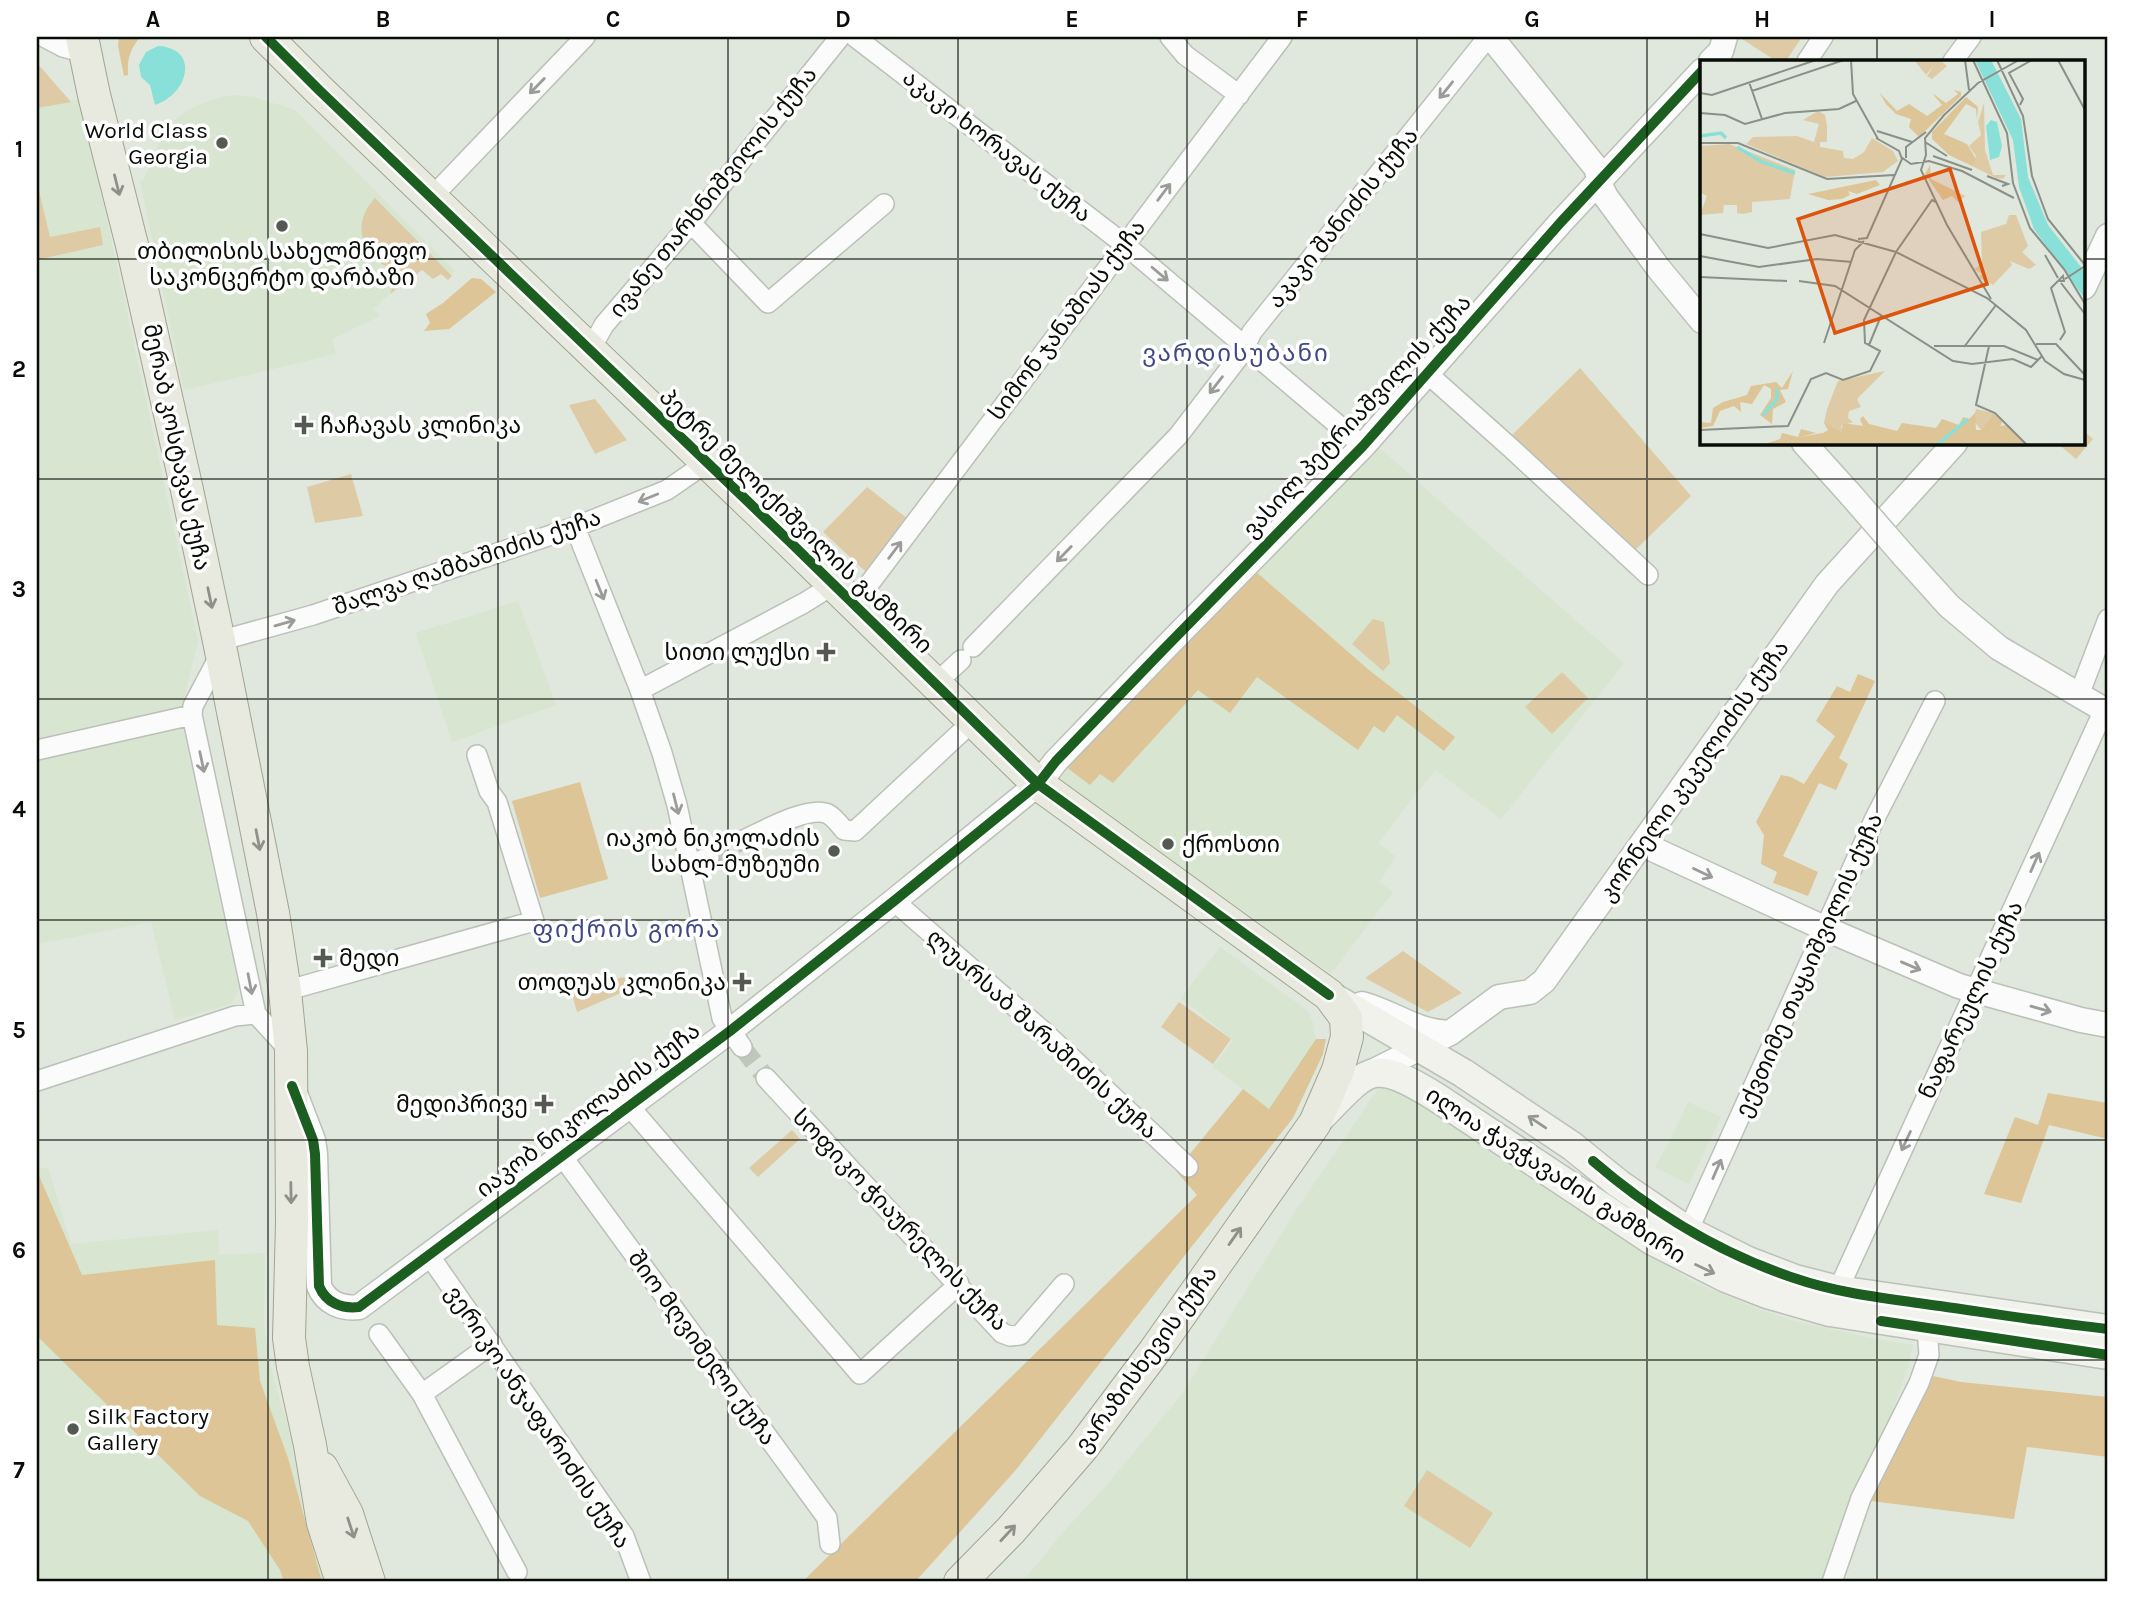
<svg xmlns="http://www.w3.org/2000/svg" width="2145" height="1619" font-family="Karla,'Noto Sans Georgian',sans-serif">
<rect width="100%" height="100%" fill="#e0e7dc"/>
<!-- built -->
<path fill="#d8e5d1" d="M236 95 254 97 295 110 455 271 450 275 375 199 372 255 387 268 392 275 394 282 390 294 373 309 380 316 332 339 336 354 184 390 140 181 144 179 161 138 173 122 186 111 201 104 220 97Z
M81 99 198 641 180 715 239 990 231 1004 175 1020 151 922 37 944V260L103 245 99 227 50 238 37 182V108Z
M1375 444 1624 663 1501 819 1435 770 1378 843 1396 857 1379 882 1393 892 1331 974 1054 775Z
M518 601 556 705 452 742 416 633Z
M1220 947 1308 1011 1313 1023 1316 1039 1269 1109 1213 1067 1233 1040 1181 998Z
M1386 1087H1396L1691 1281 1758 1309 1790 1320 1876 1339 1913 1345 1909 1364 1862 1498 1825 1582H1020L1029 1574 1066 1529 1107 1485 1182 1394 1295 1212 1378 1089Z
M1688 1102 1721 1117 1689 1184 1655 1167 1669 1143Z
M48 1167 71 1244 218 1230 219 1255 265 1253 264 1326 271 1368 332 1582H37V1170Z"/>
<!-- green -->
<path fill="#decba5" d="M1739 37H1802L1786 61H1776Z
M37 63 71 102 37 108Z
M37 182 50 237 100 227 103 245 37 260Z
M375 198 452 276 448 280 441 274 433 279 422 270 390 294C392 289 394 284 393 278 391 268 381 264 375 258 356 240 358 216 375 198Z
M1580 368 1691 496 1631 554 1510 437Z
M595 399 627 440 595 454 569 405Z
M2084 431 2093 439 2076 459 2057 443H2084Z
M351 474 363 516 315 523 307 487Z
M867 487 908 519 865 571 823 532Z
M1373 619 1384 622 1390 663 1383 671 1352 644Z
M1562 672 1588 698 1552 734 1525 707Z
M1403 951 1462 993 1428 1012 1365 978Z
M632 976 635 987 577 1012 572 995 575 989 608 980Z
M1179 1002 1231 1039 1213 1064 1161 1027Z
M792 1130 800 1139 758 1177 749 1168Z
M1427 1470 1493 1513 1470 1548 1404 1506Z"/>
<!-- forest -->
<path fill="#ddc597" d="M119 37H140C130 50 127 58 128 75L124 76 118 46Z
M472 278 481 279 496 292 449 329 424 331 430 323 426 314 443 303Z
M1255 571 1369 670 1455 737 1444 751 1397 715 1384 733 1374 726 1358 750 1257 677 1230 713 1198 690 1113 783 1100 774 1090 785 1062 764Z
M1858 674 1875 681 1839 758 1848 764 1836 790 1819 783 1783 856 1818 872 1808 896 1773 883 1777 872 1761 864 1764 835 1756 822 1781 775 1791 777 1804 784 1835 736 1816 721 1837 686 1850 692Z
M580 782 608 879 540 898 512 801Z
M1316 1039H1326L1323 1054 1293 1118 1015 1471 915 1582H802L1197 1195 1176 1171 1243 1089 1269 1109Z
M2048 1093 2108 1103V1139L2049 1125 2021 1203 1984 1194 2015 1117 2038 1125Z
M37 1171 82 1275 215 1260 217 1325 255 1328 260 1381 288 1458 322 1582H284L280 1570 248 1521 200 1496 37 1336Z
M1928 1375 1961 1382 2108 1397V1457L2027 1447 2014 1519 1863 1500Z"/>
<!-- water -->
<path fill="#89e0d8" d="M158 46C200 48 189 94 155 105L150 85 141 77 139 65 146 52Z"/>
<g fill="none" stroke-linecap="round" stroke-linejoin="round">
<!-- minor-tunnel -->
<path stroke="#c0c6bc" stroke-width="19" stroke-dasharray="19 10" stroke-linecap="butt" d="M709 857 744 840
M742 1047 766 1078"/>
<!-- minor casing -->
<g stroke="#bbc0b8" stroke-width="22">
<path id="minor" d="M44 37 63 47 85 53
M855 37 1124 244 1363 446
M1170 37 1185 55 1239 95
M1807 61 1823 37
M1953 61 1971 37
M431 198 585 37
M691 223 768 303 884 204
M590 350 604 325 691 223 840 37
M1428 374 1512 449 1648 575
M575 527 640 690 662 753 677 805 722 1018 742 1047
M854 604 1282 37
M219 641 313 615 575 527 667 490 706 463
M973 647 1178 436 1241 354 1252 332 1488 37
M221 653 193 706 192 715 256 1014 290 1051
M934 685 961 660
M640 690 804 603 833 585
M2079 695 2108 619
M37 750 192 715
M744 840C763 831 809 805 828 814 834 817 840 825 844 830L855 831 972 722
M689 865 709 857
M894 901 1043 1031 1188 1167
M285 991 534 921 497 802 489 791 477 755
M766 1078 1002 1333 1010 1336 1020 1335 1064 1284
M37 1081 235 1016 256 1014
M629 1106 860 1374 959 1284
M562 1156 827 1518 830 1544
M1688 1231 1875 818 1935 701
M429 1255 624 1536 641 1582
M1838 1290 2104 710
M379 1334 422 1394 517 1572
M422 1394 492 1344
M1832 1582 1861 1498 1919 1383 1929 1355 1927 1328"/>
</g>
<!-- tertiary casing -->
<g stroke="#bbc0b8" stroke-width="27">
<path id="tertiary" d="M1491 37 1597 169 1599 183 1606 197 1659 269 1702 321
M1711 61 1721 51 1725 37
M2084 287 2108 236
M1804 443 1850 494
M1904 556 1949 606 1999 648 2108 712
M1642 844 1826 929 1959 986 2081 1020 2108 1025
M1362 1004C1395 1013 1415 1032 1450 1033
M1372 1072 1450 1033 1499 997 1530 992 1544 981 1827 584 1955 443
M296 1096 313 1140 315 1154 319 1286C326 1303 342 1309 359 1307L730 1031 894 901 1038 784 1056 761 1163 650 1363 446 1561 222 1702 71"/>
</g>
<!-- secondary casing -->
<g stroke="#bbc0b8" stroke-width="31">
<path id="secondary" d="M1329 995 1463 1073 1572 1146 1619 1184 1688 1231 1748 1261 1795 1279 1838 1290 2108 1329
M1320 1118C1369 1068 1371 1057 1436 1097L1653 1241 1726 1278 1767 1294 1830 1312 2108 1355"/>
</g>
<!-- primary casing -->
<g stroke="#a2a490" stroke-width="34">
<path id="primary" d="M82 37 94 95 132 245 187 490 219 641 273 913 285 991 291 1051 292 1223 289 1338 293 1367 310 1445 323 1523 342 1582
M266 37 319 90 788 540 1038 784 1329 995 1346 1018 1347 1037 1338 1070 1315 1123 1154 1352 1082 1448 1011 1530 960 1582
M322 1468 347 1514 369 1582"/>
</g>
<!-- minor -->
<use href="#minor" stroke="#fafbfa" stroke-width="19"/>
<!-- tertiary -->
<use href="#tertiary" stroke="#fafbfa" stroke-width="24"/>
<!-- secondary -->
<use href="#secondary" stroke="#f1f2ec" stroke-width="28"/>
<!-- primary -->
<use href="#primary" stroke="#e8e9df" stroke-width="32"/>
<!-- tertiary-bridge casing -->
<g stroke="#bbc0b8" stroke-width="27" stroke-linecap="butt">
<path id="tertiary-bridge" d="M1850 494 1904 556"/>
</g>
<!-- tertiary-bridge -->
<use href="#tertiary-bridge" stroke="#fafbfa" stroke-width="24"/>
<!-- cycleway casing -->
<g stroke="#fff" stroke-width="15">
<path id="cycleway" d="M266 37 319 90 788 540 1038 784 1329 995
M292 1086 313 1140 315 1154 319 1286C326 1303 342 1309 359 1307L730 1031 894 901 1038 784 1056 761 1163 650 1363 446 1561 222 1702 71
M1593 1161C1652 1212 1719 1253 1794 1278 1840 1294 1891 1299 1940 1306 1996 1314 2052 1323 2108 1329
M1881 1321 2108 1355"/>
</g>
<!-- cycleway -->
<use href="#cycleway" stroke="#1b5e20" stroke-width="10"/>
</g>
<!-- one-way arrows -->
<defs><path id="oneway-shaft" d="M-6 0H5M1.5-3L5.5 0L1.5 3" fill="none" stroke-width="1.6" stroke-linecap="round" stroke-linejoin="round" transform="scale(1.75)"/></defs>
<g stroke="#9a9c99">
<use href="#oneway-shaft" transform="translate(537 86) rotate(134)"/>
<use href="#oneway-shaft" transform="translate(1446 90) rotate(129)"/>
<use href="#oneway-shaft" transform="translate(1164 192) rotate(-53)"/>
<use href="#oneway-shaft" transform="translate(1160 274) rotate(40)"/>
<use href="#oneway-shaft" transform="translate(1216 385) rotate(128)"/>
<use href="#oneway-shaft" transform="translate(648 498) rotate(158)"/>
<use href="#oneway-shaft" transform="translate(895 550) rotate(-53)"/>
<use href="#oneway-shaft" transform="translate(1064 554) rotate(134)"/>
<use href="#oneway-shaft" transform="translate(600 590) rotate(68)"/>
<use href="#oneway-shaft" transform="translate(285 623) rotate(-16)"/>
<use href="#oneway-shaft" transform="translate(202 762) rotate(78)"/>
<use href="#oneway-shaft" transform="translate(676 804) rotate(76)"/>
<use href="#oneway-shaft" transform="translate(2035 862) rotate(-66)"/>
<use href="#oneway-shaft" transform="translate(1703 873) rotate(25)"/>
<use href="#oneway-shaft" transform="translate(1911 966) rotate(23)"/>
<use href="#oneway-shaft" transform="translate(250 984) rotate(79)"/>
<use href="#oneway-shaft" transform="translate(2041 1009) rotate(16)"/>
<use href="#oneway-shaft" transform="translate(1906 1141) rotate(115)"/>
<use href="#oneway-shaft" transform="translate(1717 1169) rotate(-66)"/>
</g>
<g stroke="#8f9189">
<use href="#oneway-shaft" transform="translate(117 185) rotate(76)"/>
<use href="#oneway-shaft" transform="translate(210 598) rotate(78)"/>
<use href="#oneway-shaft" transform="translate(258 840) rotate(79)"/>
<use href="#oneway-shaft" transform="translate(291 1193) rotate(89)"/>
<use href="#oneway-shaft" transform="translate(1235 1236) rotate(-55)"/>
<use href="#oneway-shaft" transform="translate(351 1528) rotate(72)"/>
<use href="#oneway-shaft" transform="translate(1008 1533) rotate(-47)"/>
</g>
<g stroke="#949690">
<use href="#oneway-shaft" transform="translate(1537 1122) rotate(-146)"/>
<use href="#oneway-shaft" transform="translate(1705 1269) rotate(25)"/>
</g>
<!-- grid -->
<path fill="none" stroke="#090d07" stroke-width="2" stroke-opacity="0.55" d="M268 37V1582M498 37V1582M728 37V1582M958 37V1582M1187 37V1582M1417 37V1582M1647 37V1582M1877 37V61M37 259H1702M2084 259H2108M1877 443V1582M37 479H2108M37 699H2108M37 920H2108M37 1140H2108M37 1360H2108"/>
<!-- markers -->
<g fill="#545952" stroke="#fff" stroke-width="2.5">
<circle cx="222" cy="143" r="7"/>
<circle cx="282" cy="226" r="7"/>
<path d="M300.5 414.5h7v7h7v7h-7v7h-7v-7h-7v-7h7z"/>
<path d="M822.5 641.5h7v7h7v7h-7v7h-7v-7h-7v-7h7z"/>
<circle cx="1168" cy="844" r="7"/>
<circle cx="834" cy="851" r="7"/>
<path d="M319.5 947.5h7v7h7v7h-7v7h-7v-7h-7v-7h7z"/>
<path d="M738.5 971.5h7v7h7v7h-7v7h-7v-7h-7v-7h7z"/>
<path d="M540.5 1093.5h7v7h7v7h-7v7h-7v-7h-7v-7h7z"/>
<circle cx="73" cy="1429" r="7"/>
</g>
<g text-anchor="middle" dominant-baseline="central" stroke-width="7" stroke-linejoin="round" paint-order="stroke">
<!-- poi labels -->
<g font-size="23" fill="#090d07" stroke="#fff" text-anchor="end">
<text x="208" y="130">World Class<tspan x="208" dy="26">Georgia</tspan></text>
<text x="282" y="251" text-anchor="middle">თბილისის სახელმწიფო<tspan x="282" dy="26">საკონცერტო დარბაზი</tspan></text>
<text x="320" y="425" text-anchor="start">ჩაჩავას კლინიკა</text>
<text x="810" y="652">სითი ლუქსი</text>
<text x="820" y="838">იაკობ ნიკოლაძის<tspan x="820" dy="26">სახლ-მუზეუმი</tspan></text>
<text x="1182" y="844" text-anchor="start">ქროსთი</text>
<text x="339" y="958" text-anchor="start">მედი</text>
<text x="726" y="982">თოდუას კლინიკა</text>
<text x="528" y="1104">მედიპრივე</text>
<text x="87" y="1416" text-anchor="start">Silk Factory<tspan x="87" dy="26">Gallery</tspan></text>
</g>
<!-- street labels -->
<g font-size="23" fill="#090d07" stroke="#fff">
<text transform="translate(997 146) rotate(38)">აკაკი ხორავას ქუჩა</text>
<text transform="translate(713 192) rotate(-51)">ივანე თარხნიშვილის ქუჩა</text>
<text transform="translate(1343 218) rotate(-51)">აკაკი შანიძის ქუჩა</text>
<text transform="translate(1067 320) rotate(-53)">სიმონ ჯანაშიას ქუჩა</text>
<text transform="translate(1357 416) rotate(-47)">ვასილ პეტრიაშვილის ქუჩა</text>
<text transform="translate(177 447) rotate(78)">მერაბ კოსტავას ქუჩა</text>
<text transform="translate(796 521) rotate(44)">პეტრე მელიქიშვილის გამზირი</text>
<text transform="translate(467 562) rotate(-19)">შალვა ღამბაშიძის ქუჩა</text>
<text transform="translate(1694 771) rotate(-55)">კორნელი კეკელიძის ქუჩა</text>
<text transform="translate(1809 965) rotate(-66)">ექვთიმე თაყაიშვილის ქუჩა</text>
<text transform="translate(1971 1000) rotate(-65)">ნაფარეულის ქუჩა</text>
<text transform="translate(1042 1034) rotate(42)">ლუარსაბ შარაშიძის ქუჩა</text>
<text transform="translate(588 1110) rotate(-37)">იაკობ ნიკოლაძის ქუჩა</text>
<text transform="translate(1556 1175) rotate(33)">ილია ჭავჭავაძის გამზირი</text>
<text transform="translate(900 1220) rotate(46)">სოფიკო ჭიაურელის ქუჩა</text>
<text transform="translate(702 1348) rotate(54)">შიო მღვიმელი ქუჩა</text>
<text transform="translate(1146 1359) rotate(-54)">ვარაზისხევის ქუჩა</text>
<text transform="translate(538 1417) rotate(56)">ვერიკო ანჯაფარიძის ქუჩა</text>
</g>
<!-- neighbourhood labels -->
<g font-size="24" letter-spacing="2" fill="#3f4884" stroke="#fff">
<text x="1236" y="353">ვარდისუბანი</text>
<text x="627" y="929">ფიქრის გორა</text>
</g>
</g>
<!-- overview -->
<g transform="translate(1700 60)">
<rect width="385" height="385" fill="#e0e7dc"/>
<path d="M214 0H240L247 6 232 19 227 16 234 5 226 15ZM284 43 285 90 293 115H306L303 119 296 118 272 106 276 96 269 86 281 75 278 62ZM118 51 125 55 127 66V82H120V87L143 91 144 98 153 99 164 92 172 78 193 91 198 101 183 112 125 117 46 84 53 77 97 76 114 82 119 64 103 60ZM29 84 95 110 90 139 52 142V152L43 154 37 153V145H24L23 153 0 155 7 136 0 132V86ZM309 155H316L328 186 322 192 336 205 329 209 310 201 312 205 293 225 280 218 281 213 274 209 282 204 281 172 306 164ZM185 311 157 339 161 347 149 351 148 358 153 362 141 366 142 372 128 368 124 363 127 349 138 321ZM276 349 293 353 281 370 273 360Z" fill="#decba5"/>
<path d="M254 30 261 32V36L219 77 209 67 211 59 196 54 186 44 179 32 197 51 209 44 227 56 242 45 232 33 246 43 258 34ZM266 37 278 47 277 60 276 49 266 44 244 74 267 84 276 99 272 106 249 95 232 79V72ZM230 105 231 119 265 136 258 142 252 136 243 140 225 114ZM176 120 180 125 157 134 148 131 150 135 142 139 128 140 108 134ZM93 311 88 329 80 330 86 342 73 349 72 364 60 355 71 338V329L64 325 52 344 40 342 41 352 34 346 20 351 13 366 0 368V362L11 363 13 348 23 342 47 335 51 326 76 322 82 328ZM275 353 276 370H281L293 353 303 361 300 366 308 365 325 383 62 385 80 379 82 373 98 377 101 369 116 373 100 377 123 373 128 370 124 363 141 372 143 363 163 366 160 359 163 356 169 364 197 371 202 363 236 368 242 359 259 365 263 357 269 359Z" fill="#ddc597"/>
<path d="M275 0H291L321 59 328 117 348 165 385 212V239L334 169 319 127 313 80ZM291 60 297 62 302 86 299 97 290 100 286 66Z" fill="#89e0d8"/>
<path fill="none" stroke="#89e0d8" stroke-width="3.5" d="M0 76 21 73 26 78M37 87 62 102 95 113M63 355 77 339V329M237 385 268 359"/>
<path fill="none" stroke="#8a9087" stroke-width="2" d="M151 0 153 34 178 79M265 0 269 30M273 0 307 73 313 123 330 168 364 209 385 244M297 0 323 56 332 116 348 159 385 205M358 0 385 50M49 22 62 59M52 31 144 0M0 33 12 35 116 0M320 45 323 39 309 13 332 0M0 53 25 55 45 64 85 53 139 49 156 41M245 54 225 78 226 95 221 110 247 165 291 239M242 57 278 23 319 0M177 71 212 82M225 82 247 96M0 83H38L127 119 194 115M233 96 272 110M201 97 211 104 229 101 262 111 314 138M206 98V87L226 72M287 116 308 124 302 126M0 174 68 188 135 175 196 192 287 238 326 270 345 301 364 314 385 320M158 179 167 178 202 99 199 91 176 78M345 195 358 218M0 196 59 207 117 199 152 202M0 217 87 221M365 219 385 206M99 221 135 226 253 301 272 304 313 299 331 307 342 296M359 221H364L363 216 351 228 365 272 360 280M361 223 385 254M124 283 155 190 164 181M336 284H356L385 315M169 285 181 256M234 286H304L338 300M289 286 276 345 295 353 327 385M264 287 296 245M0 370 88 366 111 319 126 313 143 320 170 311 180 291 165 283 164 260 196 192 232 140 236 142"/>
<path fill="#dd550c" fill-opacity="0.15" stroke="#dd550c" stroke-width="3.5" d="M250 109 287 224 135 273 98 159Z"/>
<rect width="385" height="385" fill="none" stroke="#090d07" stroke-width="3.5"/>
</g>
<!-- border -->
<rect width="2145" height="1619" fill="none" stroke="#ffffff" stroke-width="77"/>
<rect x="38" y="38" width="2068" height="1542" fill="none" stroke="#090d07" stroke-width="2.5"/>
<g font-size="23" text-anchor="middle" font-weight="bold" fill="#090d07">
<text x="153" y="27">A</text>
<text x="383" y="27">B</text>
<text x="613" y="27">C</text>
<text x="843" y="27">D</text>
<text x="1072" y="27">E</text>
<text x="1302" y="27">F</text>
<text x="1532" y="27">G</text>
<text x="1762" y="27">H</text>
<text x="1992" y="27">I</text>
<text x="19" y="157">1</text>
<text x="19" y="377">2</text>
<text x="19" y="597">3</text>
<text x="19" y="817">4</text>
<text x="19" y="1038">5</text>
<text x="19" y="1258">6</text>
<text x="19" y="1478">7</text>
</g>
</svg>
